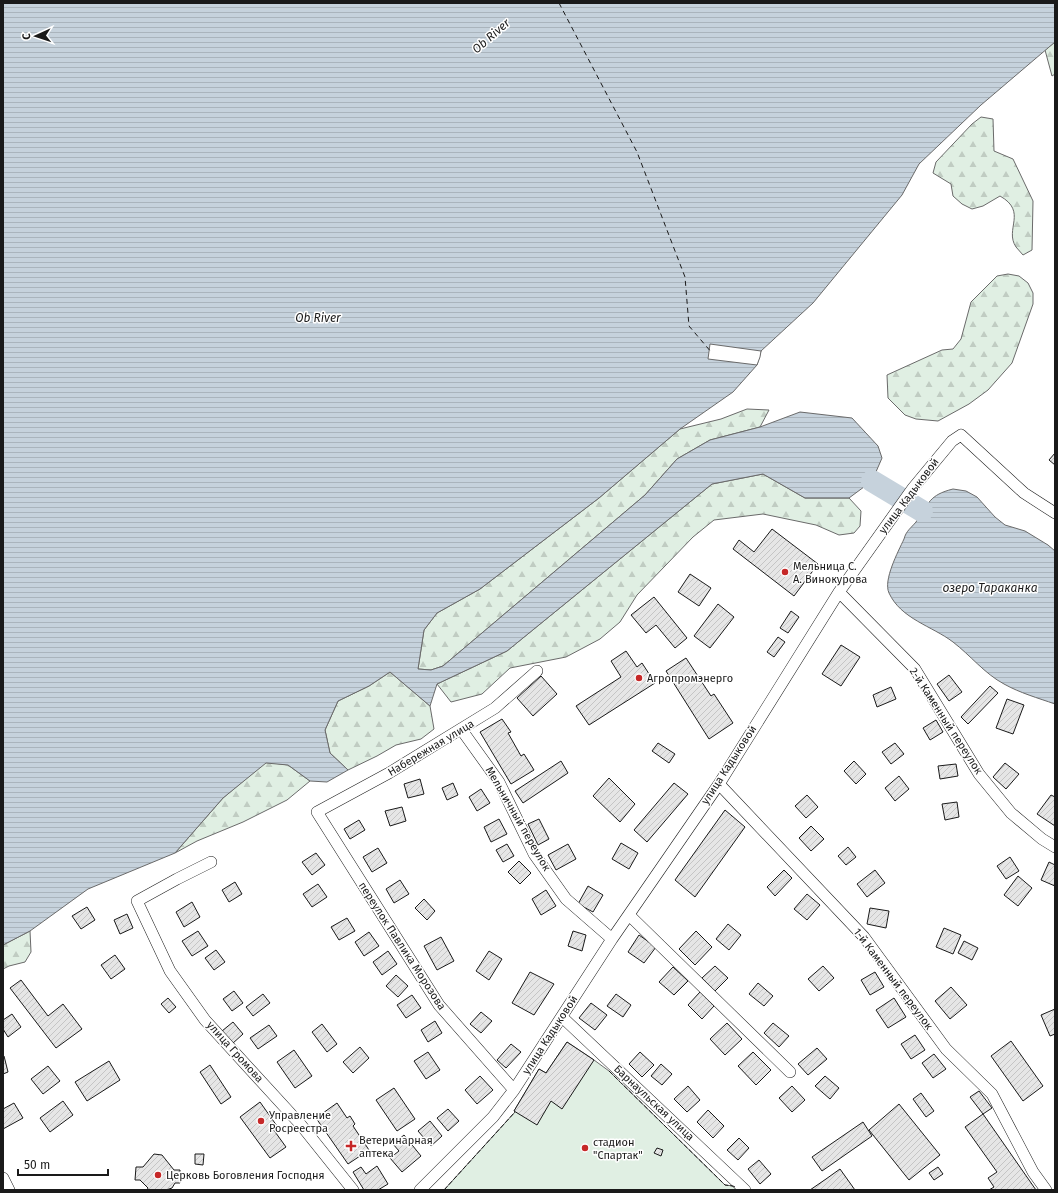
<svg xmlns="http://www.w3.org/2000/svg" width="1058" height="1193" font-family="'Fira Sans',sans-serif">
<defs>
<pattern id="forest-firs" width="22" height="20" patternUnits="userSpaceOnUse"><rect width="22" height="20" fill="#e0efe3"/><path d="M5 1l3.5 6h-7zM16 11l3.5 6h-7z" fill="#c0ccc2"/></pattern>
<pattern id="water-rules" width="6" height="5" patternUnits="userSpaceOnUse"><rect width="6" height="5" fill="#c6d2dc"/><path d="M0 2.5h6" fill="none" stroke="#aab4bc"/></pattern>
<pattern id="building-hatch" width="6" height="6" patternUnits="userSpaceOnUse"><rect width="6" height="6" fill="#e6e6e6"/><path d="M-1 1l2-2M0 6l6-6M5 7l2-2" fill="none" stroke="#c5c5c5"/></pattern>
</defs>
<rect width="100%" height="100%" fill="#fff"/>
<!-- green -->
<path fill="#e0efe3" stroke="#6a6a6a" d="M567 1042 594 1060 609 1071 725 1185 733 1186 738 1190H444L515 1112 514 1111 539 1069 546 1073Z"/>
<!-- forest -->
<path fill="url(#forest-firs)" stroke="#6a6a6a" d="M1055 42V74L1052 76 1045 50Z
M981 117 993 119 994 151 1013 159 1033 201 1032 250 1023 255C1021 252 1018 250 1016 247 1004 229 1028 212 1000 196L983 206 972 209 962 204 953 196 951 184 933 173 936 162 972 124Z
M1008 274 1019 276 1028 283 1033 293V304L1012 363 988 390 969 404 938 421 916 419 905 415 888 398 887 375 942 350 953 349 961 339 971 302 997 276Z
M747 409 769 410 760 427 710 440 677 459 645 495 443 666 431 670 418 669 424 630 437 613 480 589 599 498 680 429 721 419Z
M763 474 805 498H849L861 511 860 526 854 533 839 535 816 525 763 514 714 520 693 537 637 595 620 622 600 639 566 657 510 668 482 694 451 702 437 684 507 651 712 484Z
M390 672 430 706 434 729 421 739 396 745 377 756 348 770 330 753 325 730 338 701 369 686Z
M266 762 288 765 310 781 287 800 243 822 197 841 175 853 223 798Z
M30 931 31 952 25 962 9 966 3 969V945Z"/>
<!-- water -->
<path fill="url(#water-rules)" stroke="#6a6a6a" d="M3 3H1055V42L981 105 919 164 902 195 813 303 761 351 757 365 733 392 680 429 599 498 480 589 437 613 424 630 418 669 431 670 443 666 645 495 677 459 710 440 760 427 800 412 852 418 878 446 882 458 872 481 849 498H805L763 474 712 484 507 651 437 684 430 706 390 672 369 686 338 701 325 730 330 753 348 770 327 782 310 781 288 765 266 763 223 798 175 853 88 889 30 931 3 945Z
M953 489 966 491 977 497 995 517 1005 525 1025 531 1048 545 1055 551V704C1038 698 1020 693 1004 684 985 674 970 655 953 642 932 626 901 619 889 593 883 580 898 552 904 539 906 531 911 528 916 522 929 503 929 495 953 489Z"/>
<!-- pier -->
<path fill="#fff" stroke="#6a6a6a" d="M710 344 761 351 760 357 757 365 708 359Z"/>
<g fill="none" stroke-linecap="round" stroke-linejoin="round">
<!-- river -->
<path stroke="#c6d2dc" stroke-width="22" d="M872 481 922 511"/>
<!-- ferry -->
<path stroke="#1a1a1a" stroke-width="1" stroke-dasharray="5 4" stroke-linecap="butt" d="M559 3 637 152 685 277 689 326 712 353"/>
</g>
<!-- building -->
<path fill="url(#building-hatch)" stroke="#1a1a1a" d="M1055 453V465L1049 460Z
M772 529 818 564 794 596 733 549 739 540 754 552Z
M690 574 711 588 699 606 678 592Z
M654 597 687 638 675 648 656 625 646 633 631 615Z
M718 604 734 617 710 648 694 636Z
M791 611 799 617 788 633 780 628Z
M778 637 785 642 774 657 767 652Z
M841 645 860 657 841 686 822 674Z
M626 651 637 667 642 663 655 683 589 725 576 706 621 677 611 661Z
M686 658 711 696 714 694 733 723 709 739 666 671Z
M949 675 962 692 949 701 937 684Z
M541 676 557 694 533 716 517 698Z
M990 686 998 693 968 724 961 717Z
M891 687 896 699 877 707 873 695Z
M1007 699 1024 705 1013 734 996 728Z
M502 719 511 732 508 733 521 756 524 754 534 770 511 784 480 732Z
M936 720 943 732 930 740 923 728Z
M658 743 675 754 669 763 652 751Z
M895 743 904 754 891 764 882 752Z
M561 761 568 773 523 803 515 791Z
M854 761 866 774 856 784 844 771Z
M1005 763 1019 774 1006 789 993 777Z
M956 764 958 776 940 779 938 766Z
M899 776 909 789 895 801 885 788Z
M609 778 635 804 620 822 593 796Z
M420 779 424 794 408 798 404 784Z
M453 783 458 795 447 800 442 788Z
M674 783 688 794 647 842 634 830Z
M481 789 490 803 477 811 469 797Z
M807 795 818 807 806 818 795 806Z
M1051 795 1055 797V826L1037 814Z
M957 802 959 817 945 820 942 804Z
M402 807 406 821 390 826 385 811Z
M725 810 745 827 695 897 675 880Z
M499 819 507 834 491 842 484 827Z
M539 819 549 839 538 845 528 824Z
M359 820 365 830 350 839 344 829Z
M811 826 824 839 811 851 799 838Z
M621 843 638 853 629 869 612 859Z
M507 844 514 856 503 862 496 850Z
M568 844 576 859 556 870 548 855Z
M848 847 856 857 846 865 838 856Z
M378 848 387 863 372 872 363 857Z
M316 853 325 865 312 875 302 862Z
M1010 857 1019 871 1006 879 997 866Z
M519 861 531 873 520 884 508 872Z
M1049 862 1055 865V886L1041 880Z
M784 870 792 878 775 896 767 887Z
M875 870 885 883 867 897 857 884Z
M1018 876 1032 888 1018 906 1004 895Z
M400 880 409 894 394 903 386 889Z
M235 882 242 894 229 902 222 890Z
M318 884 327 897 312 907 303 894Z
M588 886 603 895 593 912 578 904Z
M546 890 556 906 541 915 532 899Z
M807 894 820 905 807 920 794 909Z
M424 899 435 911 427 920 415 908Z
M192 902 200 917 184 927 176 912Z
M87 907 95 920 81 929 72 916Z
M870 908 889 911 886 928 867 924Z
M127 914 133 928 120 934 114 920Z
M347 918 355 931 339 940 331 927Z
M728 924 741 935 729 950 716 939Z
M944 928 961 935 953 954 936 947Z
M198 931 208 946 192 956 182 941Z
M573 931 586 935 582 951 568 946Z
M696 931 712 947 695 965 679 949Z
M369 932 379 946 364 956 355 942Z
M639 935 656 947 644 963 628 952Z
M441 937 454 961 437 970 424 946Z
M964 941 978 948 972 960 958 953Z
M216 950 225 962 214 970 205 958Z
M388 951 397 964 382 975 373 962Z
M489 951 502 959 489 980 476 971Z
M115 955 125 969 111 979 101 965Z
M715 966 728 978 715 991 702 978Z
M823 966 834 978 819 991 808 979Z
M673 967 688 981 674 995 659 982Z
M530 972 554 984 534 1015 512 1003Z
M875 972 884 987 870 995 861 980Z
M396 975 408 986 398 997 386 986Z
M21 980 48 1016 63 1004 82 1029 56 1048 10 988Z
M758 983 773 996 764 1006 749 994Z
M951 987 967 1005 950 1019 935 1001Z
M234 991 243 1003 232 1011 223 999Z
M700 992 714 1006 702 1019 688 1005Z
M263 994 270 1003 253 1016 246 1007Z
M616 994 631 1005 623 1017 607 1006Z
M412 995 421 1008 406 1018 397 1005Z
M168 998 176 1007 169 1013 161 1004Z
M894 998 906 1017 888 1028 876 1010Z
M591 1003 607 1015 595 1030 579 1018Z
M1055 1009V1034L1050 1036 1041 1015Z
M481 1012 492 1021 481 1033 470 1024Z
M12 1014 21 1027 8 1037 3 1029V1020Z
M435 1021 442 1033 428 1042 421 1030Z
M233 1022 243 1034 232 1044 222 1031Z
M727 1023 742 1039 725 1055 710 1039Z
M773 1023 789 1036 779 1047 764 1033Z
M322 1024 337 1044 327 1052 312 1032Z
M269 1025 277 1036 258 1049 250 1038Z
M915 1035 925 1050 911 1059 901 1044Z
M1011 1041 1043 1086 1023 1101 991 1056Z
M567 1042 594 1060 562 1109 551 1101 537 1125 514 1111 539 1069 546 1073Z
M511 1044 521 1052 506 1068 497 1060Z
M360 1047 369 1058 353 1073 343 1062Z
M817 1048 827 1059 808 1075 798 1064Z
M294 1050 312 1076 295 1088 277 1062Z
M428 1052 440 1070 426 1079 414 1061Z
M640 1052 654 1065 642 1077 629 1064Z
M753 1052 771 1070 756 1085 738 1066Z
M934 1054 946 1069 933 1078 922 1063Z
M4 1056 8 1072 3 1074V1057Z
M109 1061 120 1080 87 1101 75 1082Z
M661 1064 672 1074 662 1085 651 1076Z
M210 1065 231 1097 221 1104 200 1072Z
M48 1066 60 1081 43 1094 31 1079Z
M480 1076 493 1090 477 1104 465 1090Z
M825 1076 839 1088 830 1099 815 1086Z
M688 1086 700 1100 687 1112 674 1099Z
M792 1086 805 1100 792 1112 779 1098Z
M394 1088 415 1119 397 1131 376 1100Z
M979 1091 992 1108 983 1114 970 1097Z
M921 1093 934 1111 926 1117 913 1099Z
M63 1101 73 1115 50 1132 40 1118Z
M260 1102 277 1126 273 1129 286 1147 270 1158 240 1117Z
M14 1103 23 1118 3 1129V1109Z
M337 1103 347 1118 350 1116 355 1124 353 1126 369 1150 348 1164 316 1118Z
M899 1104 940 1155 909 1180 869 1130Z
M448 1109 459 1121 448 1131 437 1118Z
M708 1110 724 1126 713 1138 697 1122Z
M983 1114 1036 1190H989L994 1187 988 1178 997 1172 965 1127Z
M430 1121 442 1136 431 1146 418 1131Z
M863 1122 872 1136 822 1171 812 1157Z
M404 1135 421 1156 402 1172 390 1158 399 1151 393 1144Z
M739 1138 749 1148 738 1160 727 1150Z
M657 1148 663 1150 661 1156 654 1153Z
M154 1154 162 1155 174 1170H180V1183H175L172 1188 166 1190H147L148 1188 140 1180H135L136 1167H143Z
M195 1154H204L203 1165 195 1164Z
M759 1160 771 1174 760 1184 748 1169Z
M377 1166 388 1184 378 1190H364L353 1172 361 1167 366 1174Z
M938 1167 943 1174 934 1180 929 1173Z
M840 1169 855 1190H810L826 1179Z"/>
<g fill="none" stroke-linecap="round" stroke-linejoin="round">
<!-- street casing -->
<g stroke="#1a1a1a" stroke-width="12">
<path id="street" d="M839 592 915 669 979 774 1011 813 1042 839 1055 847
M461 729 499 782 534 854 566 899 612 939
M719 784 864 937 946 1049 992 1094 1033 1172 1046 1190
M211 862 177 879 137 901 170 971 205 1020 301 1125 353 1190
M629 915 790 1072
M562 1017 745 1190
M514 1090 439 1005 317 812 389 773 495 708 537 671
M3 1178 9 1190
M420 1190 493 1117 514 1090 612 939 719 784 839 592 913 488 952 441 961 435 1024 493 1055 513"/>
</g>
<!-- street -->
<use href="#street" stroke="#fff" stroke-width="11"/>
<!-- fence -->
<path stroke="#1a1a1a" stroke-width="1" stroke-dasharray="5 2" stroke-linecap="butt" d="M609 1071 725 1185 733 1186 735 1187
M444 1190 515 1112"/>
</g>
<!-- markers -->
<g fill="#c62828" stroke="#fff" stroke-width="1.5">
<circle cx="785" cy="572" r="4"/>
<circle cx="639" cy="678" r="4"/>
<circle cx="261" cy="1121" r="4"/>
<path d="M349 1140h4v4h4v4h-4v4h-4v-4h-4v-4h4z"/>
<circle cx="585" cy="1148" r="4"/>
<circle cx="158" cy="1175" r="4"/>
</g>
<g text-anchor="middle" dominant-baseline="central" stroke-width="3" stroke-linejoin="round" paint-order="stroke">
<!-- street labels -->
<g font-size="11" fill="#1a1a1a" stroke="#fff">
<text transform="translate(909 496) rotate(-53)">улица Кадыковой</text>
<text transform="translate(946 721) rotate(57)">2-й Каменный переулок</text>
<text transform="translate(431 748) rotate(-31)">Набережная улица</text>
<text transform="translate(729 765) rotate(-57)">улица Кадыковой</text>
<text transform="translate(518 819) rotate(60)">Мельничный переулок</text>
<text transform="translate(402 946) rotate(57)">переулок Павлика Морозова</text>
<text transform="translate(893 979) rotate(53)">1-й Каменный переулок</text>
<text transform="translate(550 1035) rotate(-57)">улица Кадыковой</text>
<text transform="translate(235 1052) rotate(48)">улица Громова</text>
<text transform="translate(654 1103) rotate(43)">Барнаульская улица</text>
</g>
<!-- poi labels -->
<g font-size="11" fill="#1a1a1a" stroke="#fff" text-anchor="start">
<text x="793" y="566">Мельница С.<tspan x="793" dy="13">А. Винокурова</tspan></text>
<text x="647" y="678">Агропромэнерго</text>
<text x="269" y="1115">Управление<tspan x="269" dy="13">Росреестра</tspan></text>
<text x="359" y="1140">Ветеринарная<tspan x="359" dy="13">аптека</tspan></text>
<text x="593" y="1142">стадион<tspan x="593" dy="13">"Спартак"</tspan></text>
<text x="166" y="1175">Церковь Боговления Господня</text>
</g>
<!-- water labels -->
<g font-size="12" font-style="italic" fill="#1a1a1a" stroke="#fff">
<text transform="translate(491 36) rotate(-41)">Ob River</text>
<text x="318" y="318">Ob River</text>
<text x="990" y="588">озеро Тараканка</text>
</g>
</g>
<!-- border -->
<rect width="1058" height="1193" fill="none" stroke="#1a1a1a" stroke-width="8"/>
<!-- north arrow -->
<g transform="translate(36 36) rotate(267)" stroke="#ffffff" stroke-width="3" paint-order="stroke">
<path d="M0-3L7 15L0 10L-7 15Z" fill="#1a1a1a"/>
<text y="-6" font-size="11" font-weight="bold" text-anchor="middle" fill="#1a1a1a">С</text>
</g>
<!-- scale -->
<path d="M18 1169v6h90v-6" fill="none" stroke="#1a1a1a" stroke-width="2"/>
<text x="24" y="1169" font-size="12" fill="#1a1a1a" stroke="#ffffff" stroke-width="3" paint-order="stroke">50 m</text>
</svg>
